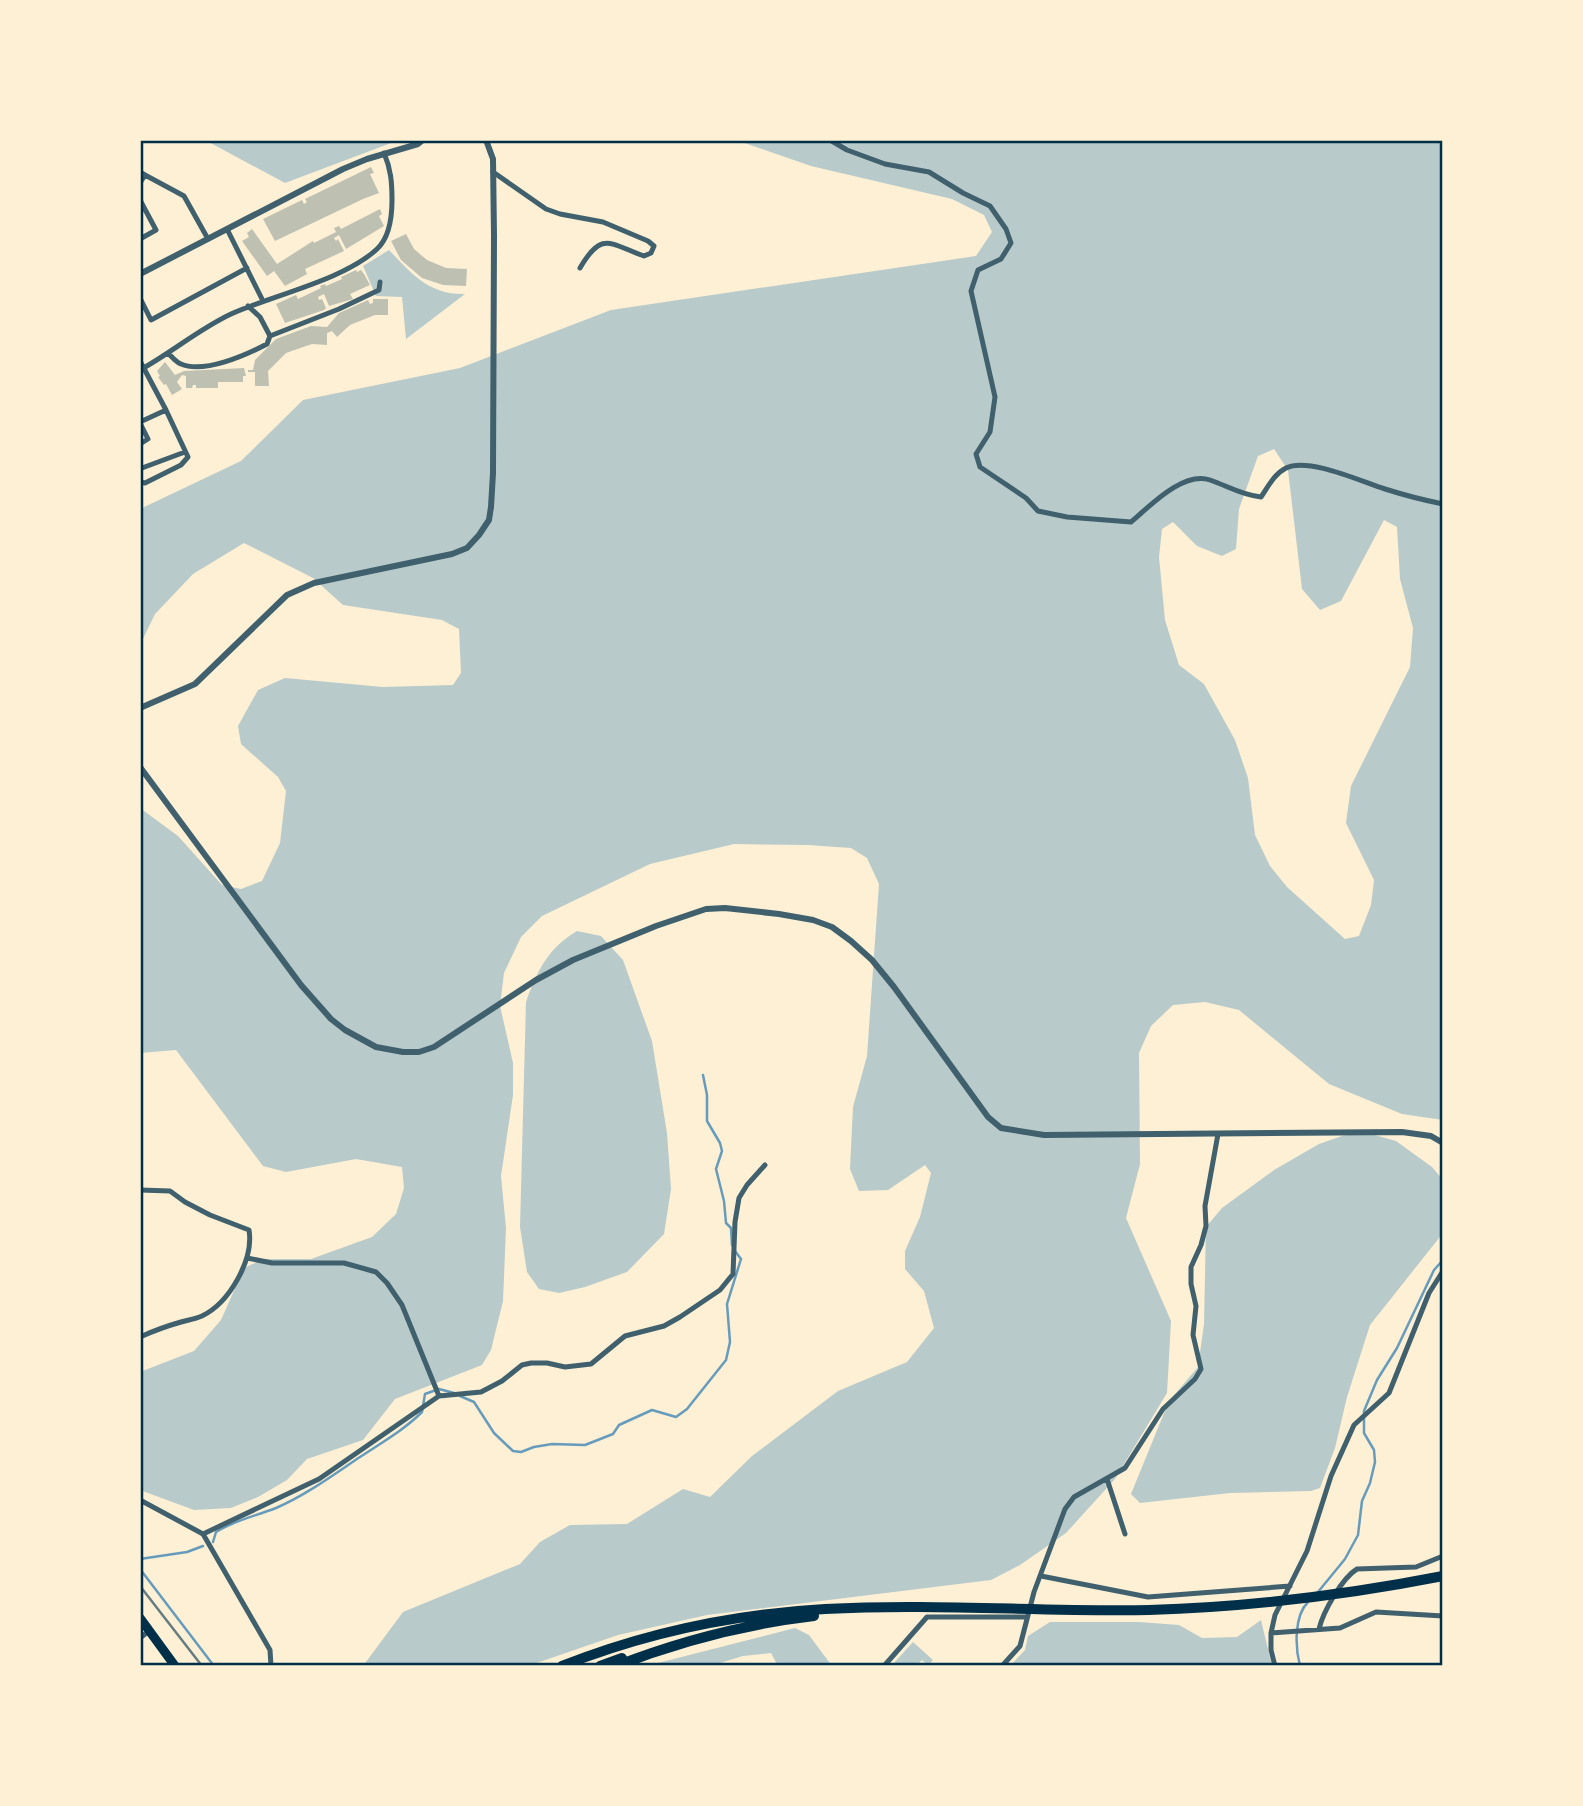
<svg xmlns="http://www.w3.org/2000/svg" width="1583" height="1806" font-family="'Work Sans',sans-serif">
<rect width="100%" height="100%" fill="#fdf0d5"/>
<!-- green -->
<path fill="#b9caca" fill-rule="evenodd" d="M205 140H399L285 183Z
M736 140H1443V1120L1402 1114 1329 1084 1239 1010 1205 1002 1173 1005 1151 1026 1139 1053 1140 1164 1126 1218 1171 1321 1167 1393 1115 1479 1066 1533 1020 1565 991 1580 707 1615 618 1635 528 1666H363L403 1612 520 1564 540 1542 570 1525 627 1524 683 1489 710 1497 752 1456 838 1391 907 1362 934 1328 924 1291 905 1269V1251L920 1217 931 1173 925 1165 888 1190 859 1191 850 1169 853 1107 867 1056 879 884 867 858 851 848 808 845 734 844 650 864 542 916 521 937 504 973 500 1006 513 1063V1095L501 1176 506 1228 503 1301 491 1350 482 1365 395 1399 363 1440 307 1459 287 1480 258 1497 231 1508 194 1510 140 1490V1372L194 1351 221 1320 244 1268 264 1259H311L372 1237 396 1214 404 1188 402 1167 356 1159 286 1172 263 1166 176 1050 140 1053V808L178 836 222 885 241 889 262 881 280 843 286 791 278 777 241 744 238 726 258 690 285 678 383 687 453 685 461 673 459 629 442 620 343 605 313 578 244 543 193 574 155 614 140 645V509L241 461 303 400 460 368 611 310 976 256 992 232 984 215 952 199 811 166ZM1274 449 1288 470 1302 589 1320 610 1341 601 1384 520 1397 527 1400 579 1413 628 1410 667 1351 786 1346 823 1374 880 1371 905 1359 936 1345 939 1287 887 1270 866 1255 835 1248 778 1235 740 1204 684 1179 665 1165 620 1159 557 1162 529 1173 522 1197 546 1222 556 1236 549 1239 509 1258 456Z
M389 250C412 274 429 295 465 294L406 339 402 297 376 296 363 266Z
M577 931 601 936 623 960 652 1041 667 1133 671 1189 664 1234 627 1272 585 1287 559 1293 539 1289 527 1272 520 1227 526 1002C537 971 548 948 577 931Z
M1364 1132 1396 1141 1432 1167 1443 1180V1233L1370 1325 1347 1397 1335 1448 1320 1488 1311 1491 1230 1493 1140 1503 1131 1494 1169 1401 1198 1367 1204 1324 1206 1227 1222 1208 1274 1170 1319 1144 1342 1136Z
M1261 1620 1272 1666H1010L1025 1650 1028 1636 1050 1622H1139L1179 1625 1202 1638 1237 1637Z
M795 1628 809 1635 832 1666H778L771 1653 743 1656 710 1666H646Z
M913 1642 933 1660 928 1665 922 1660 916 1666 894 1663Z"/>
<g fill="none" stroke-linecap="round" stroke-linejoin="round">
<!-- stream -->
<path stroke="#669bbc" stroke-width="2.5" d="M703 1075 707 1095V1121L720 1143 722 1151 716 1169 724 1201 726 1223 731 1228 732 1245
M460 1396 474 1402 494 1433 513 1451 521 1452 534 1447 552 1444 585 1445 613 1434 619 1425 652 1410 676 1417 687 1409 726 1360 730 1342 727 1304 741 1259 735 1251
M213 1542 216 1532C235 1520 256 1516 276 1508 306 1495 333 1475 360 1457 381 1443 404 1430 422 1412L425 1394 439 1389 454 1393
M140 1559 187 1552 203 1546
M140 1569 214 1666
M1318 1592 1345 1559 1358 1535 1362 1501 1370 1483 1375 1462 1374 1450 1364 1433V1411L1377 1380 1397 1348 1434 1270 1443 1260
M1300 1666C1295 1647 1294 1616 1308 1602"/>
</g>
<!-- building -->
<path fill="#bec0b2" d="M371 167 374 173 370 174 379 193 363 199 275 241 263 219 302 200 304 204 307 202 305 199Z
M380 209 382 214 379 216 384 226 346 249 339 235 334 238 336 241 338 239 344 251 305 269 307 274 285 286 274 271 267 276 242 241 249 237 247 233 252 229 277 264 313 241 314 243 336 232 334 228 339 226 341 229Z
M406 234 414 249 427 260 446 268 467 269 466 286 443 285 422 278 401 260 391 241Z
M356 270 357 272 361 270 364 274 370 285 350 294 353 299 329 306 324 294 318 297 319 300 322 299 326 308 324 310 285 323 276 304 296 295 298 299 321 288 320 286 325 284 326 286 342 279 341 277Z
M373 299H388V315H375L350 325 337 337 332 331 327 333V345L312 344 286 353 268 371 269 386H255V372H248V370H253L255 360 276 339 311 326 327 327 339 313 368 300 370 304 373 303Z
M165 362 175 375 184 371 244 368 246 376H243V382H218V388H196V385H193L192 388H186V376L182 375 177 382 182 389 172 395 166 384 164 385 158 377 160 376 157 371Z"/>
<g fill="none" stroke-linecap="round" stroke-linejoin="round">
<!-- minor -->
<path stroke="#3f606c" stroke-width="5" d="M830 140 847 150 885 164 929 172 963 193 990 206 1006 229 1011 243 1001 259 978 270 971 291 995 397 990 432 976 454 980 467 1026 498 1038 511 1067 517 1131 522C1150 506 1183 471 1210 480 1228 486 1241 495 1261 497 1268 487 1274 474 1286 468 1309 457 1362 482 1385 489 1404 495 1423 500 1443 504
M140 172 145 175 140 183
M493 172 546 209 560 214 603 222 648 241 654 246 651 253 644 256C610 244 602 230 580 268
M145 175 184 196 208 239
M140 200 156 230 140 239
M227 229 263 301
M140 298 151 320 247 268
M270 336 339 309 379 290 380 282
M168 353C172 357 176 362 181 364 204 374 246 355 267 344L270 336 260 317 248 306
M140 361 166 410
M140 370C171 353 199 329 231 314 273 295 344 280 377 249 390 237 392 217 392 200 392 183 391 169 384 153
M140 422 166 410 188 457 181 465 145 483 140 482
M140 423 148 439 140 444
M140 465 142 468 185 452
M140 1190 170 1191 185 1202 210 1215 249 1230C254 1260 229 1303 202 1316 195 1319 188 1320 181 1322 167 1326 153 1331 140 1337
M247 1258 272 1263H344L376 1272 387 1283 402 1305 439 1396
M1107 1479 1125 1534
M140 1500 203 1534 270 1650 271 1666
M203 1534 319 1479 439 1396 481 1392 502 1381 522 1365 531 1363H547L565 1367 591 1364 625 1336 664 1326 680 1317 720 1290 733 1274 735 1222 739 1198 747 1185 765 1165
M1041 1576 1148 1597 1290 1586
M1319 1629C1323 1612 1342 1578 1357 1569L1416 1567 1443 1556
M1271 1633 1340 1628 1376 1612 1443 1616
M140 1638 149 1631
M734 1666H746
M884 1666 927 1617H1027
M1002 1666 1020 1646 1034 1592 1065 1509 1074 1497 1125 1468 1163 1409 1195 1379 1201 1369 1193 1335 1196 1306 1191 1284V1267L1201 1245 1206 1226 1205 1206 1218 1134
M1275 1666 1271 1650V1633L1275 1615 1307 1551 1331 1476 1354 1425 1389 1393 1429 1293 1443 1271"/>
<!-- tertiary -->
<path stroke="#3f606c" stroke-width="6" d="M140 274 343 169 367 159 418 144 423 140
M140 708 195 684 287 595 314 583 452 554 467 548 479 535 489 520 491 507 493 473 494 236 493 159 486 140
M140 767 301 985 331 1019 345 1030 376 1047 403 1052H419L434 1047 536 980 573 960 656 926 706 909 725 908 779 914 813 920 832 927 851 941 872 960 894 987 988 1117 1001 1128 1044 1135 1402 1132 1431 1136 1443 1143"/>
<!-- trunk -->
<path stroke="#003049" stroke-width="9" d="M140 1618 175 1666"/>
<!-- motorway -->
<path stroke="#003049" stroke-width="10" d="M562 1666C645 1633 736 1614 825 1609 933 1603 1041 1612 1149 1610 1248 1607 1346 1595 1443 1576
M600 1666 622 1658
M616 1666C680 1641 746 1624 814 1616"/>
<!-- rail -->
<path stroke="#657d81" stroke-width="2.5" d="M140 1586 202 1666"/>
</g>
<!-- border -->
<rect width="1583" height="1806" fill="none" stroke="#fdf0d5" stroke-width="284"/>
<rect x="142" y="142" width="1299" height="1522" fill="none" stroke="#003049" stroke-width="2.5"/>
</svg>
